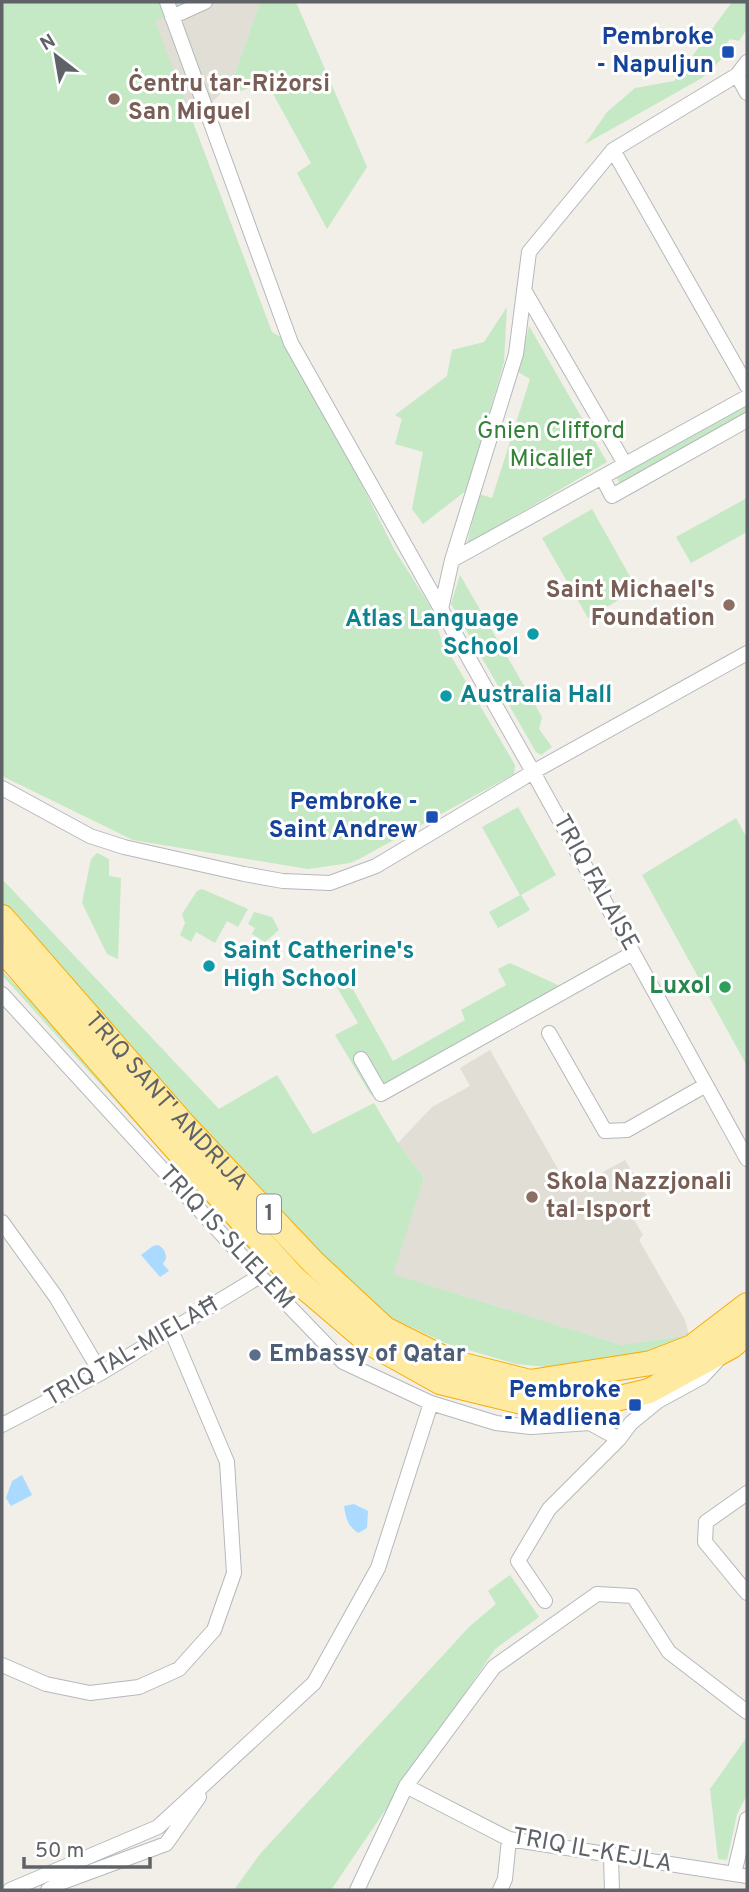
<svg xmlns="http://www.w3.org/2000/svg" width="749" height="1892" font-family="Overpass,sans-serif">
<rect width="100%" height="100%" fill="#f1efe8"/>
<!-- education -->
<path fill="#e1ded6" d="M2 2H260L232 82 200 115 99 166Z
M490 1050 570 1190 625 1160 652 1204 632 1216 643 1235 639 1240 685 1320 689 1335 621 1345 392 1274 424 1178 398 1143 432 1107 470 1086 460 1068Z"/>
<!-- green -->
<path fill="#c5e8c5" d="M2 2H197L155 21 272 332 291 343 394 549 430 606 442 641 515 765 514 774 359 859 350 863 308 869 133 840 2 776Z
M260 2H296L367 167 327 229 297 173 311 163 266 81 241 91 232 82Z
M732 2H747V29L739 41 730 39 720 53 722 59 702 78 585 144 607 112 635 88 674 81Z
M507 307 504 362 467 490 423 524 412 509 423 452 395 444 402 419 395 415 447 376 452 350 484 342Z
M529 326 607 462 467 544 479 494 492 498 530 379 518 372Z
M747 402V418L623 488 616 477Z
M747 498V532L691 563 676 537Z
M592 509 637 589 588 618 542 538Z
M460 575 542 717 539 729 552 747 541 755 536 752 451 604Z
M518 807 556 875 521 895 530 910 498 928 489 912 520 895 482 827Z
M736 818 747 838V1066L642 875Z
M97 853 109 859V876L121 878 118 959 107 954 82 903 91 859Z
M2 879 219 1109 277 1075 313 1134 374 1103 398 1143 424 1178 393 1274 621 1345 689 1335 641 1355 581 1370 516 1364 445 1343 388 1316 331 1267 202 1127 2 905Z
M202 889 248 909 238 927 227 921 215 943 196 932 191 942 180 935 185 923 182 914 197 891Z
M254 912 272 917 279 930 265 942 252 934 255 928 248 924Z
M510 963 562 987 371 1095 335 1035 358 1023 335 984 346 977 393 1061 465 1020 461 1010 506 985 498 969Z
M2 971 270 1251 258 1259 2 975Z
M510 1575 539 1617 495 1649 331 1890H234L260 1854 469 1627 496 1604 488 1591Z
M747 1737V1795L737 1814 727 1860 718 1859 710 1789Z"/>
<!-- water -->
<path fill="#aadaff" d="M158 1245C164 1248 166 1252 166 1259L163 1264 169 1271 160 1277 141 1255 153 1246Z
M22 1475 32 1495 11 1506 6 1498 12 1481Z
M354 1504 368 1511 367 1528 358 1533C347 1525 346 1518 344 1506Z"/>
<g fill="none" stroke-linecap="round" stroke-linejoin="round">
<!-- minor casing -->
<g stroke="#b5b8bc" stroke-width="16">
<path id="minor" d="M167 2 291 343 533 772 747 1159
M172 17 205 2
M737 75 747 93
M613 150 747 386
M524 290 625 464
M602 477 612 496 747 420
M452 560 747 397
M441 609 452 560 516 354 529 252 613 150 737 75 747 62
M2 788 90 836 124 847 244 874 283 881 330 883 376 866 533 772 747 653
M2 994 260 1276 343 1362 431 1403 496 1423 531 1427 590 1423 607 1401
M549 1033 605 1131 627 1130 706 1085
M361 1059 381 1094 633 953
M2 1222 56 1297 101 1373
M590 1423 619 1439
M2 1425 101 1373 260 1276
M747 1493 706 1522 705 1542 747 1593
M545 1601 518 1561 549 1509 619 1439 631 1423 658 1401 702 1377 717 1361
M2 1665 46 1684 90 1693 139 1687 179 1669 214 1630 234 1573 227 1462 172 1332
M406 1786 509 1839 747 1876
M611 1857 612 1890
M734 1874 747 1819
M10 1890 158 1827 314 1683 378 1568 431 1403
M48 1890 60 1883 166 1844 199 1797
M357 1890 406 1786 494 1667 597 1594 633 1596 669 1652 747 1712
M500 1890 505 1879 509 1839"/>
</g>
<!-- trunk casing -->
<g stroke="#f9ab00" stroke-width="26">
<g id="trunk">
<path id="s1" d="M2 917 183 1124 313 1262 385 1329 451 1362 530 1382 651 1363 692 1347 747 1305"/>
<path d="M2 949 168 1140 295 1279 370 1343 440 1382 526 1403 607 1401 649 1391 732 1346 747 1333"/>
</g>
</g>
<!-- minor -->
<use href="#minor" stroke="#fff" stroke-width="14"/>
<!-- trunk -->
<use href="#trunk" stroke="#feeaa1" stroke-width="24"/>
</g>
<!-- markers -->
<g fill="#1a4fb4" stroke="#fff" stroke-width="2.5">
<rect x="721" y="45" width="14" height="14" rx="3.5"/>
<rect x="425" y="810" width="14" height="14" rx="3.5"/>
<rect x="628" y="1398" width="14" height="14" rx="3.5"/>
</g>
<g fill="#8d6e63" stroke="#fff" stroke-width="2.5">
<circle cx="114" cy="99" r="7"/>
<circle cx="729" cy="605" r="7"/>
<circle cx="532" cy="1197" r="7"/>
</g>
<g fill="#0f9aa8" stroke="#fff" stroke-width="2.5">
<circle cx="533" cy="634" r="7"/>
<circle cx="446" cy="696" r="7"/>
<circle cx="209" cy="966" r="7"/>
</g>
<circle fill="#2e9e5b" stroke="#fff" stroke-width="2.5" cx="725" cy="987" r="7"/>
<circle fill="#5c6f8a" stroke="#fff" stroke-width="2.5" cx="255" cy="1355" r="7"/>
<g text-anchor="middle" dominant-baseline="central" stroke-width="6" stroke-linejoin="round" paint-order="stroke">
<!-- shield labels -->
<rect fill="#fff" stroke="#8f9295" stroke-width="2" x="257" y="1194.5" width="24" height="39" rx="5"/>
<g font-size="23" font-weight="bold" fill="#5f6368">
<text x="269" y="1214">1</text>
</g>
<!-- transit labels -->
<g font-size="24" font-weight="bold" fill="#164399" stroke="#fff" text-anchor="end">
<text x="714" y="38">Pembroke<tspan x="714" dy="28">- Napuljun</tspan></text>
<text x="418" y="803">Pembroke -<tspan x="418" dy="28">Saint Andrew</tspan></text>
<text x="621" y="1391">Pembroke<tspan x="621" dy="28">- Madliena</tspan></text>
</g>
<!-- education labels -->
<g font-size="24" font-weight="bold" fill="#785e54" stroke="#fff" text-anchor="start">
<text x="128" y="85">Ċentru tar-Riżorsi<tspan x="128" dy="28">San Miguel</tspan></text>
<text x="715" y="591" text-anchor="end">Saint Michael's<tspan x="715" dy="28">Foundation</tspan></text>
<text x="546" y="1183">Skola Nazzjonali<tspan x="546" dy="28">tal-Isport</tspan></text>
</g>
<!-- park labels -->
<g font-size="24" fill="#348238" stroke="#fff">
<text x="551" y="432">Ġnien Clifford<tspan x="551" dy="28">Micallef</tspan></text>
</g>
<!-- culture labels -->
<g font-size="24" font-weight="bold" fill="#0d838f" stroke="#fff" text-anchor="start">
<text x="519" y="620" text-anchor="end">Atlas Language<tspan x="519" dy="28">School</tspan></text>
<text x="460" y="696">Australia Hall</text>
<text x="223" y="952">Saint Catherine's<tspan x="223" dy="28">High School</tspan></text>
</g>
<!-- street labels -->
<g font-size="24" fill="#5f6368" stroke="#fff">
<text transform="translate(595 883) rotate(61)">TRIQ FALAISE</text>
<text stroke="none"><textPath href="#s1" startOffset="247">TRIQ SANT' ANDRIJA</textPath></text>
<text transform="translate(226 1238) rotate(47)">TRIQ IS-SLIELEM</text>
<text transform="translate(132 1352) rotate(-30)">TRIQ TAL-MIELAĦ</text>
<text transform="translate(592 1851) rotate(10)">TRIQ IL-KEJLA</text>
</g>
<!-- leisure labels -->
<g font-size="24" font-weight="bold" fill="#27864d" stroke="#fff" text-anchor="end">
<text x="711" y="987">Luxol</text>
</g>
<!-- service labels -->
<g font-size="24" font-weight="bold" fill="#4e5e75" stroke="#fff" text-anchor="start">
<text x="269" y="1355">Embassy of Qatar</text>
</g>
</g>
<!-- border -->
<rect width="749" height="1892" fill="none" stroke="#5f6368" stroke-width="7"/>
<!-- north arrow -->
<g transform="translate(56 56) rotate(329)" stroke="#ffffff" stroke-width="5" paint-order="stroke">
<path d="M0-5L12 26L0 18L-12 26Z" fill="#5f6368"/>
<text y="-10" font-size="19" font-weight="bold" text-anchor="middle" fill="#5f6368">N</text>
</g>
<!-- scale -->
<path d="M24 1857v10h126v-10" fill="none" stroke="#5f6368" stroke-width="3.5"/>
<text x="35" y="1857" font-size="21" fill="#5f6368" stroke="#ffffff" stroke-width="5" paint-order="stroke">50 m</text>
</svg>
